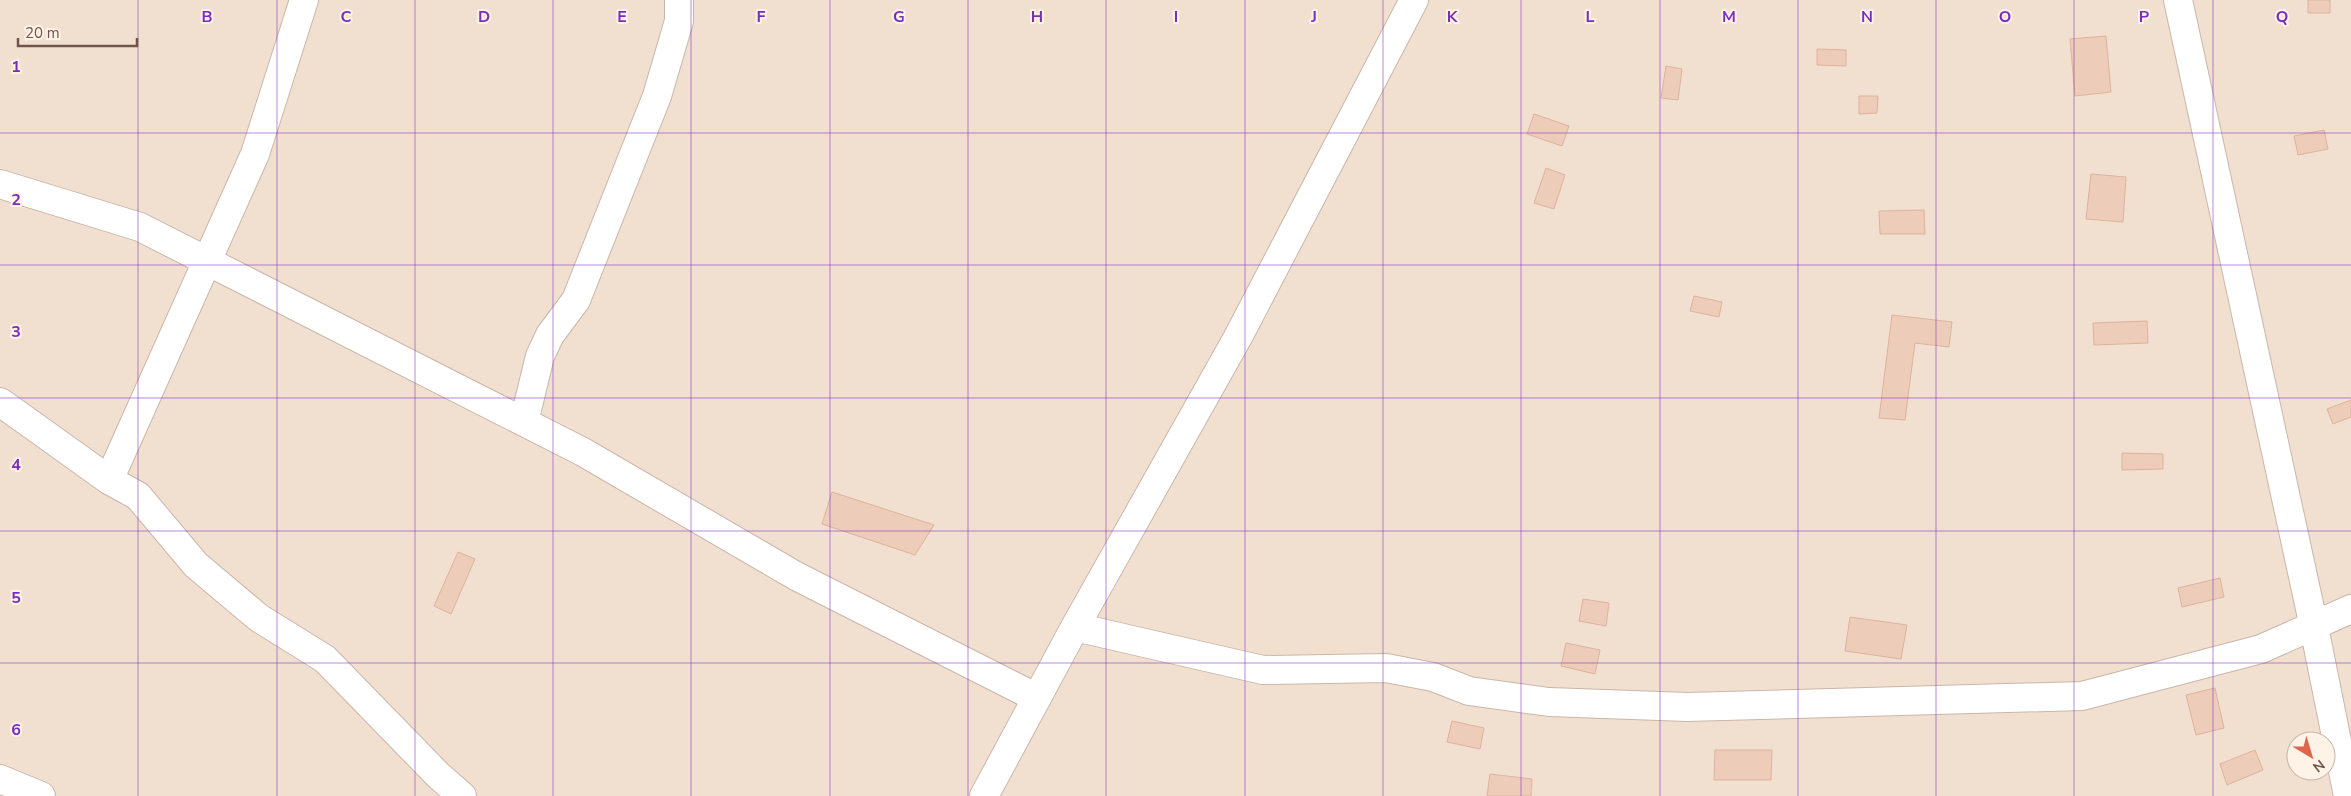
<svg xmlns="http://www.w3.org/2000/svg" width="2351" height="796" font-family="'Nunito Sans',sans-serif">
<rect width="100%" height="100%" fill="#faefe1"/>
<!-- residential -->
<path fill="#f1e0d0" fill-rule="evenodd" d="M0 0H2351V796H0ZM2296 741H2326V771H2296Z"/>
<!-- building -->
<path fill="#eeccba" stroke="#dfb29c" d="M2308 0H2330V13H2308Z
M2106 36 2111 92 2075 96 2070 39Z
M1817 49 1846 50V66L1817 65Z
M1666 66 1682 69 1678 100 1661 98Z
M1859 96H1878L1877 113 1859 114Z
M1534 114 1569 126 1562 146 1527 134Z
M2324 130 2328 149 2298 155 2294 136Z
M1546 168 1565 175 1554 209 1534 203Z
M2091 174 2126 177 2123 222 2086 219Z
M1924 210 1925 234H1880L1879 211Z
M1694 296 1722 302 1719 317 1690 311Z
M1892 315 1952 322 1949 347 1915 343 1905 420 1879 418Z
M2147 321 2148 343 2094 345 2093 323Z
M2351 400V417L2333 424 2327 409Z
M2122 453 2163 454V469L2122 470Z
M832 492 934 525 915 555 822 524Z
M458 552 475 559 451 614 434 606Z
M2220 578 2224 597 2182 607 2178 588Z
M1583 599 1609 603 1606 626 1579 621Z
M1850 617 1907 625 1901 659 1845 651Z
M1566 643 1600 650 1595 674 1561 666Z
M2215 688 2224 728 2196 735 2186 695Z
M1452 721 1484 728 1480 749 1447 742Z
M1715 750H1772L1771 780H1714Z
M2255 750 2263 770 2227 785 2220 764Z
M1490 774 1532 779 1531 796H1487Z"/>
<g fill="none" stroke-linecap="round" stroke-linejoin="round">
<!-- minor casing -->
<g stroke="#cab6a9" stroke-width="30">
<path id="minor" d="M2178 0 2314 627 2348 796
M0 184 140 227 583 452 796 576 1037 698
M0 402 109 480 138 496 196 565 259 618 325 659 438 775 462 796
M524 422 540 356 550 335 576 300 657 96 679 21V0
M109 480 255 154 304 0
M1075 627 1263 670 1386 668 1433 677 1469 691 1549 702 1687 707 2082 696 2261 649 2351 609
M0 779 41 796
M984 796 1075 627 1238 337 1414 0"/>
</g>
<!-- minor -->
<use href="#minor" stroke="#fff" stroke-width="28"/>
</g>
<!-- grid -->
<path fill="none" stroke="#7b2cbf" stroke-width="1" stroke-opacity="0.55" d="M138 0V796M277 0V796M415 0V796M553 0V796M691 0V796M830 0V796M968 0V796M1106 0V796M1245 0V796M1383 0V796M1521 0V796M1660 0V796M1798 0V796M1936 0V796M2074 0V796M2213 0V796M0 133H2351M0 265H2351M0 398H2351M0 531H2351M0 663H2351"/>
<g font-size="16" text-anchor="middle" font-weight="bold" fill="#7b2cbf" stroke="#fef3e6" stroke-width="4" stroke-linejoin="round" paint-order="stroke">
<text x="207" y="22">B</text>
<text x="346" y="22">C</text>
<text x="484" y="22">D</text>
<text x="622" y="22">E</text>
<text x="761" y="22">F</text>
<text x="899" y="22">G</text>
<text x="1037" y="22">H</text>
<text x="1176" y="22">I</text>
<text x="1314" y="22">J</text>
<text x="1452" y="22">K</text>
<text x="1590" y="22">L</text>
<text x="1729" y="22">M</text>
<text x="1867" y="22">N</text>
<text x="2005" y="22">O</text>
<text x="2144" y="22">P</text>
<text x="2282" y="22">Q</text>
<text x="16" y="72">1</text>
<text x="16" y="205">2</text>
<text x="16" y="337">3</text>
<text x="16" y="470">4</text>
<text x="16" y="603">5</text>
<text x="16" y="735">6</text>
</g>
<!-- north arrow -->
<g transform="translate(2311 756) rotate(142)"><circle r="24" fill="#fef3e6" stroke="#c5b4a8"/>
<path d="M0-4L9 19L0 12L-9 19Z" fill="#de664d"/>
<text y="-8" font-size="14" font-weight="bold" text-anchor="middle" fill="#6f554a">N</text>
</g>
<!-- scale -->
<path d="M18 38v8h119v-8" fill="none" stroke="#6f554a" stroke-width="2.5"/>
<text x="25" y="38" font-size="15" fill="#6f554a" stroke="#fef3e6" stroke-width="4" paint-order="stroke">20 m</text>
</svg>
